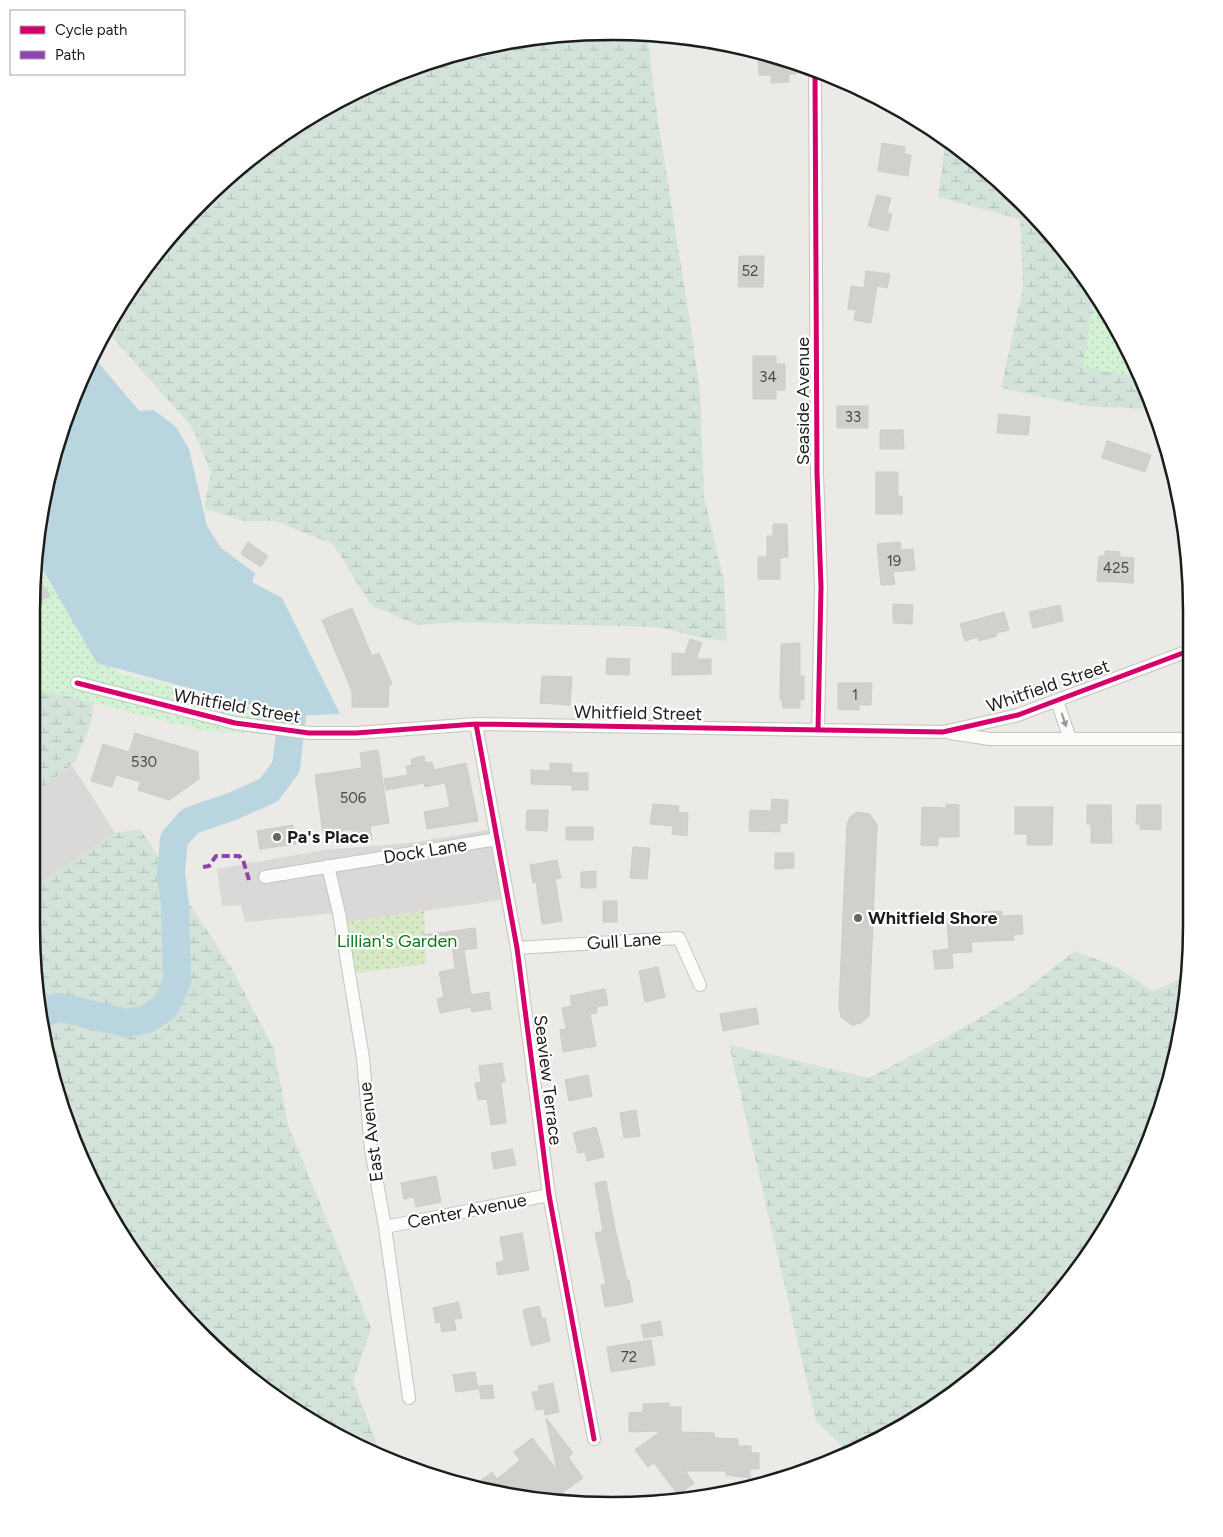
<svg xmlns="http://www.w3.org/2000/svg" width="1223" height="1537" font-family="Figtree,sans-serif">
<defs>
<pattern id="wetland-marsh" width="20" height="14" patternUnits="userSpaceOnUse" patternTransform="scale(1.25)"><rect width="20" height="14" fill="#d3e3da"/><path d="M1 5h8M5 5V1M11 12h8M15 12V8" fill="none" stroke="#b5c2bb"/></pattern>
<pattern id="park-dots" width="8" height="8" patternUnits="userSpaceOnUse" patternTransform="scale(1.25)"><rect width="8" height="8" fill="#d3f2d5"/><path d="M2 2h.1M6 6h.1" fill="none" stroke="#b5cfb6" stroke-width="1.8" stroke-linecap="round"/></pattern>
<pattern id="garden-dots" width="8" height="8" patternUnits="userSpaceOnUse" patternTransform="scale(1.25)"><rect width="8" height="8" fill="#d6e9c4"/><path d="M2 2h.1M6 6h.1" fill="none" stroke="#b7c7a8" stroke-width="1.8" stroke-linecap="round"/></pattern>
</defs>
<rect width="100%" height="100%" fill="#ebeae6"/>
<!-- residential -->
<path fill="#dad9d7" d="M72 765 115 833 31 889 32 794Z
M495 829 508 899 340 923 338 913 245 922 241 905 222 906 217 869 324 850 410 843Z"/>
<!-- wetland -->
<path fill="url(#wetland-marsh)" d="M647 33 657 114 692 335 700 392 704 497 724 581 727 641 701 638 659 627 458 622 417 625 371 605 333 544 275 521H243L204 508 211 472 192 427 105 329 175 229 229 175 322 109 425 62 536 36Z
M946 139 965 151 1048 229 1114 322 1150 409 1085 406 1001 388 1023 288 1020 219 938 197Z
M47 691 94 703 90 726 75 762 32 795V705Z
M140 829 231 967 274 1049 288 1125 371 1328 353 1382 380 1452 321 1428 201 1336 109 1215 51 1075 31 926V889L115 833Z
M1075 951 1119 968 1153 991 1187 976 1181 1038 1147 1148 1072 1279 994 1362 901 1428 847 1451 816 1421 729 1045 869 1078 951 1035 1023 992Z"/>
<!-- park -->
<path fill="url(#park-dots)" d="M1095 295 1114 322 1137 377 1083 367Z
M34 564 89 629 108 665 121 674 172 686 239 705 278 712 275 734 204 731 47 691 32 705V574Z"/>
<!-- garden -->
<path fill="url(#garden-dots)" d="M424 911 426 964 355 973 347 922Z"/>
<!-- water -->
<path fill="#b9d5df" d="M93 356 139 411 154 410 176 427 189 449 207 526 221 548 255 573 252 582 282 598 340 714 292 716 97 663 36 558 62 425Z"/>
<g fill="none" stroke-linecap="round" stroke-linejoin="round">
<!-- river -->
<path stroke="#b9d5df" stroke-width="28" d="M43 1014 58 1007 126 1023 147 1019 165 1007 177 981 175 906 171 872 174 839 190 821 233 806 269 790 286 767 292 716"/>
</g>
<!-- building -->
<path fill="#d2d0cd" stroke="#cecbc7" d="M771 54 796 64V74H789V82L771 83V75H759L758 55Z
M882 143 905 147 904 154 911 155 908 176 878 171Z
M877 195 891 198 887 213 892 214 888 231 868 226Z
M741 256H764L763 287H738L739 257Z
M866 271 890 274 887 288 877 286 871 323 854 320 856 310 848 309 851 286 864 288Z
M753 356H776V364H785V390H776V399H753Z
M837 406H868V428H837Z
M999 414 1030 417 1028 435 997 433Z
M880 430H903L904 449H880Z
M1107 441 1151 455 1145 472 1102 458Z
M876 472H898V496H902V514H876Z
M773 524H787L788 557 780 558V579H758V557H767V536H773Z
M248 542 268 556 261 567 241 554Z
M900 542 901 550 913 549 915 570 893 572 895 584 881 585 877 544Z
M1105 551 1120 552V557L1134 558 1133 583 1097 581 1099 556H1105Z
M33 572 50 595 32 608V574Z
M893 604 913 605 912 624 893 623Z
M1060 605 1063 621 1033 628 1029 612Z
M352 608 372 656 379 653 392 684 389 685 388 707H352V691L322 620Z
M1004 612 1009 630 996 633 997 636 979 641 978 637 965 641 960 624Z
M690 639 702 643 696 659H711V674L672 675V653L685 654Z
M800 643V676H804V700H800V708H783L782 700H780L781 644Z
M607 658 630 659 629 675 606 674Z
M542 676 572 677 570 705 540 703Z
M838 683H872L871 705H859V710L838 709Z
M135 733 198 752 199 779 169 800 138 790 141 782 116 775 112 787 91 781 103 744 129 752Z
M378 750 389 823 370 826 372 840 354 843 352 829 323 834 315 775 362 768 360 753Z
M424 756 425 763 432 762 434 770 466 763 478 821 427 829 424 812 450 807 445 783 425 787 424 783 386 790 384 779 408 775 406 766 412 765 411 759Z
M550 763 572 764V773H588V790H572V785L531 784V770L550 771Z
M772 799 788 800 787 823H780V832L749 831 750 810 771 811Z
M653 804 679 806 678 812 688 813 687 836 672 834 673 826 650 824Z
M946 804 959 805V837H938V846L921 845 922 807 946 808Z
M1087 805H1111L1112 843H1091V824H1087Z
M1137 805H1161V830L1140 829V824H1136Z
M1015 807H1053L1052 845H1027V834H1015Z
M527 810H548L547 831 526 830Z
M857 812 870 814 877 825 869 1016 861 1023 852 1025 841 1017 839 1006 847 824 850 817Z
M293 825 296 844 260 849 257 831Z
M566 827H593V840H566Z
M633 847 650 848 647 879 630 878Z
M775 853H794V868L775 869Z
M557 860 561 878 555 879 562 921 542 924 536 882 533 883 530 865Z
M596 871V888H581V872Z
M603 901H617V922H603Z
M1002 911V916L1022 915 1023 934 1013 935 1014 940 971 942 972 952 952 953 953 968 935 969 933 951 949 949 947 920 983 918 982 912Z
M475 928 477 948 464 950 471 995 489 992 491 1009 472 1012 471 1007 440 1013 437 999 444 997 439 972 455 969 452 943 424 946 423 935Z
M658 967 665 997 645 1002 639 971Z
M605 989 608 1005 596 1007 597 1013 590 1014 596 1046 563 1052 560 1030 566 1029 562 1008 572 1006 570 996Z
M756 1008 759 1024 723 1031 720 1014Z
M502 1063 505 1082 501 1083 506 1123 491 1125 487 1099 478 1100 475 1083 481 1082 479 1066Z
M588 1075 592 1096 569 1101 565 1080Z
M636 1110 640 1136 624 1138 620 1113Z
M596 1127 604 1157 587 1161 585 1152 578 1153 573 1133Z
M512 1149 516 1165 494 1169 491 1153Z
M436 1176 441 1202 416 1207 414 1197 404 1199 401 1183Z
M606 1181 615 1228 627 1280H629L633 1302 605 1307 601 1285 606 1284 595 1233 603 1231 595 1183Z
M522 1233 529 1270 498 1275 496 1263 504 1261 500 1237Z
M458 1302 462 1318 454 1319 456 1330 442 1332 440 1322 436 1323 433 1308Z
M539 1306 542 1319 545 1318 550 1341 531 1346 523 1310Z
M660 1321 663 1335 644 1338 641 1325Z
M651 1340 655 1365 611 1372 607 1347Z
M475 1372 478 1389 456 1392 453 1375Z
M553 1383 559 1412 545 1415 544 1409 536 1410 532 1392 539 1391 538 1386Z
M492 1385 494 1398 481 1399 479 1386Z
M669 1403V1407H681V1432L714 1433V1438L738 1439V1446H751V1453H759V1469H750V1478L726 1475V1471H685L694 1483 678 1495 654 1463 648 1467 635 1450 661 1431 629 1432V1413L643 1412V1404Z
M546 1418 573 1453 568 1457 583 1478 563 1492 568 1500 472 1487 492 1472 497 1479 520 1460 514 1452 532 1438 557 1470Z"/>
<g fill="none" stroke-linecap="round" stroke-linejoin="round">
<!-- minor casing -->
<g stroke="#c4c4c2" stroke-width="14">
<path id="minor" d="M815 71 817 473 821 587 818 730
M77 683 235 723 309 733H356L476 724 943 732 1018 715 1191 650
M1057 701 1070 739
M476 724 517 948 549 1195 594 1439
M950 733 990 739H1191
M328 866 339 913 363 1058 371 1149 385 1227 409 1398
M265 877 497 839
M517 948 679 938 700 985
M385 1227 549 1195"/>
</g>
<!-- minor -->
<use href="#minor" stroke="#fcfcfb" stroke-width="12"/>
<!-- quiet -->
<path stroke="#8e44ad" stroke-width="4" stroke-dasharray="8 4" stroke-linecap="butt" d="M203 867 209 866 216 856H239L243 860 249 880"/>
<!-- cycleway casing -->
<g stroke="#fff" stroke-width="8">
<path id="cycleway" d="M815 71 817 473 821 587 818 730
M77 683 235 723 309 733H356L476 724 943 732 1018 715 1191 650
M476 724 517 948 549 1195 594 1439"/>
</g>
<!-- cycleway -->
<use href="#cycleway" stroke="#d6006c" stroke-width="5"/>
</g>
<!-- one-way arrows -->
<defs><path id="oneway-solid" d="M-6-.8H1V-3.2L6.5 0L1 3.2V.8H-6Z" transform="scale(1.25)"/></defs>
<use fill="#989897" href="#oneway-solid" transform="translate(1064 720) rotate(72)"/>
<!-- markers -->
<g fill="#656563" stroke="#fff" stroke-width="2">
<circle cx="277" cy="837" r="5"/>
<circle cx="858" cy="918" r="5"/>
</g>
<g text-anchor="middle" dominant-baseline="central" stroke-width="4.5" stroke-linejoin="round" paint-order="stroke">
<!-- number labels -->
<g font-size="15" fill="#4a4a49">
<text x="750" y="271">52</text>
<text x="768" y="377">34</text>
<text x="853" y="417">33</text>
<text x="894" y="561">19</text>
<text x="1116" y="568">425</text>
<text x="855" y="695">1</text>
<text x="144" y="762">530</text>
<text x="353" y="798">506</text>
<text x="629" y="1357">72</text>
</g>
<!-- street labels -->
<g font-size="18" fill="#1d1d1d" stroke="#fff">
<text transform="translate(803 401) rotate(-90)">Seaside Avenue</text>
<text transform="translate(1048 686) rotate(-19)">Whitfield Street</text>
<text transform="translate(237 706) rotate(10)">Whitfield Street</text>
<text transform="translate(638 713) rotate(1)">Whitfield Street</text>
<text transform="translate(425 851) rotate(-9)">Dock Lane</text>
<text transform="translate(624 941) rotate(-4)">Gull Lane</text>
<text transform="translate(548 1080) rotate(83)">Seaview Terrace</text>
<text transform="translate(371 1132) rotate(-97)">East Avenue</text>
<text transform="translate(467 1211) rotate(-11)">Center Avenue</text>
</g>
<!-- poi labels -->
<g font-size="18" font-weight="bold" fill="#1d1d1d" stroke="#fff" text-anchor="start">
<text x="287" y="837">Pa's Place</text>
<text x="868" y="918">Whitfield Shore</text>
</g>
<!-- park labels -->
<g font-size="18" fill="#0b7b1a" stroke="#fff">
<text x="397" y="941">Lillian's Garden</text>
</g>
</g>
<!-- crop -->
<path d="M0 0H1223V1537H0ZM611 40H612A571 571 0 0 1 1183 611V926A571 571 0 0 1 612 1497H611A571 571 0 0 1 40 926V611A571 571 0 0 1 611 40Z" fill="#fff" fill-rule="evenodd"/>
<path fill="none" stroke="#1d1d1d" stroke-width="2.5" d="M611 40H612A571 571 0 0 1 1183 611V926A571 571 0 0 1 612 1497H611A571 571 0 0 1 40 926V611A571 571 0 0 1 611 40Z"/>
<!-- legend -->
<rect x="10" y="10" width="175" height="65" fill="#ffffff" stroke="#a5a5a5"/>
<rect x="20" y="26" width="25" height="8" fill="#d6006c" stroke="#a5a5a5"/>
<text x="55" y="35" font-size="15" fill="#1d1d1d">Cycle path</text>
<rect x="20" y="51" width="25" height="8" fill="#8e44ad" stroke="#a5a5a5"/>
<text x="55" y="60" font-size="15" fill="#1d1d1d">Path</text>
</svg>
